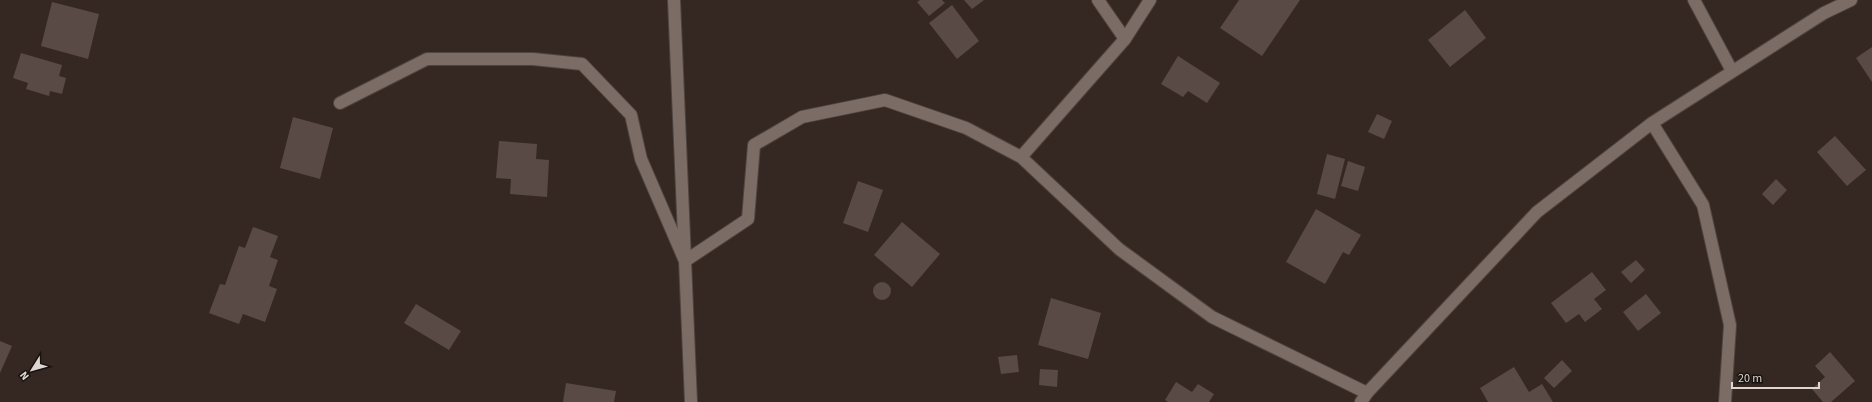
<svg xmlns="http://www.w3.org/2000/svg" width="1872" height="402" font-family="'Source Sans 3',sans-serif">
<rect width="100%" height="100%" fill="#352823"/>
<!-- building -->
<path fill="#594a45" d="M920 0H942L945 3 929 16 917 2Z
M964 0H984L972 9Z
M1239 0H1300L1262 56 1220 28Z
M52 2 99 14 88 59 41 46Z
M952 5 979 41 957 59 929 23Z
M1465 10 1486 38 1450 67 1428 40Z
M1872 47V82L1856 58Z
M21 53 62 65 59 76 66 78 62 94 50 91 49 96 26 89 28 83 13 78Z
M1178 56 1220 83 1207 103 1188 91 1183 97 1161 84Z
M1377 114 1392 121 1384 139 1368 132Z
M293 117 333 128 320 179 280 168Z
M1835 136 1866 170 1847 186 1817 152Z
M499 141 537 144 536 159 549 160 547 197 510 194 511 179 496 178Z
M1327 154 1345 159 1335 199 1317 194Z
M1348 161 1365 167 1358 191 1341 186Z
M1776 179 1787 190 1773 205 1762 194Z
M858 181 883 190 868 232 843 223Z
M1316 209 1361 235 1349 255 1343 252 1325 284 1286 262Z
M902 222 940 254 912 287 874 255Z
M253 227 278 236 270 257 278 260 269 286 277 289 265 322 243 314 239 324 209 313 220 284 225 285 239 246 245 248Z
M1636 260 1645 270 1631 283 1621 272Z
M1592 272 1606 290 1594 299 1602 309 1585 322 1579 314 1566 323 1551 303Z
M873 291a9 9 0 1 1 18 0a9 9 0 1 1-18 0Z
M1646 294 1661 313 1638 331 1623 312Z
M1051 298 1101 313 1088 359 1038 345Z
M416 304 461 331 449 350 404 323Z
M0 341 12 346 0 373Z
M1830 352 1855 381 1831 402H1823L1812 389 1825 377 1815 366Z
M1017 355 1019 372 1001 374 998 357Z
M1562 360 1572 371 1554 388 1544 378Z
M1514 367 1529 392 1542 384 1553 402H1488L1480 388Z
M1040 369 1058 370 1057 387 1039 385Z
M1176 382 1192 392 1198 384 1214 394 1209 402H1168L1165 400Z
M566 383 616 391 614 402H563Z"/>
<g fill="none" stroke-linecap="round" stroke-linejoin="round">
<!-- service casing -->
<g stroke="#4f4440" stroke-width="14">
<path id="service" d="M674 0 691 402
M1098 0 1125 39
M1694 0 1732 71
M340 103 427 59H533L582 64 631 115 641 159 685 261 748 219 754 145 802 117 885 100 966 128 1021 157 1119 249 1212 317 1367 393
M1021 157 1125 39 1150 0"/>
</g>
<!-- minor casing -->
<g stroke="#4f4440" stroke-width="14">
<path id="minor" d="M1652 123 1703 205 1730 325 1725 402
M1361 402 1367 393 1537 212 1652 123 1824 13 1851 0"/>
</g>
<!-- service -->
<use href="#service" stroke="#7c6c66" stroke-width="12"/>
<!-- minor -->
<use href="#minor" stroke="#7c6c66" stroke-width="12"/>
</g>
<!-- north arrow -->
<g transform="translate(32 370) rotate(233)" stroke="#191310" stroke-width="3" paint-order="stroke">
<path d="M0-3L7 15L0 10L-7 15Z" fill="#dfd6d3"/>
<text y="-6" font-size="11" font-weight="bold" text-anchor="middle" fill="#dfd6d3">N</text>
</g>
<!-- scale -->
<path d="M1732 382v6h87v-6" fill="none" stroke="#dfd6d3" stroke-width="2"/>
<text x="1738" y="382" font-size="12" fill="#dfd6d3" stroke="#191310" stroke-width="3" paint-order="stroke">20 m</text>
</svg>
